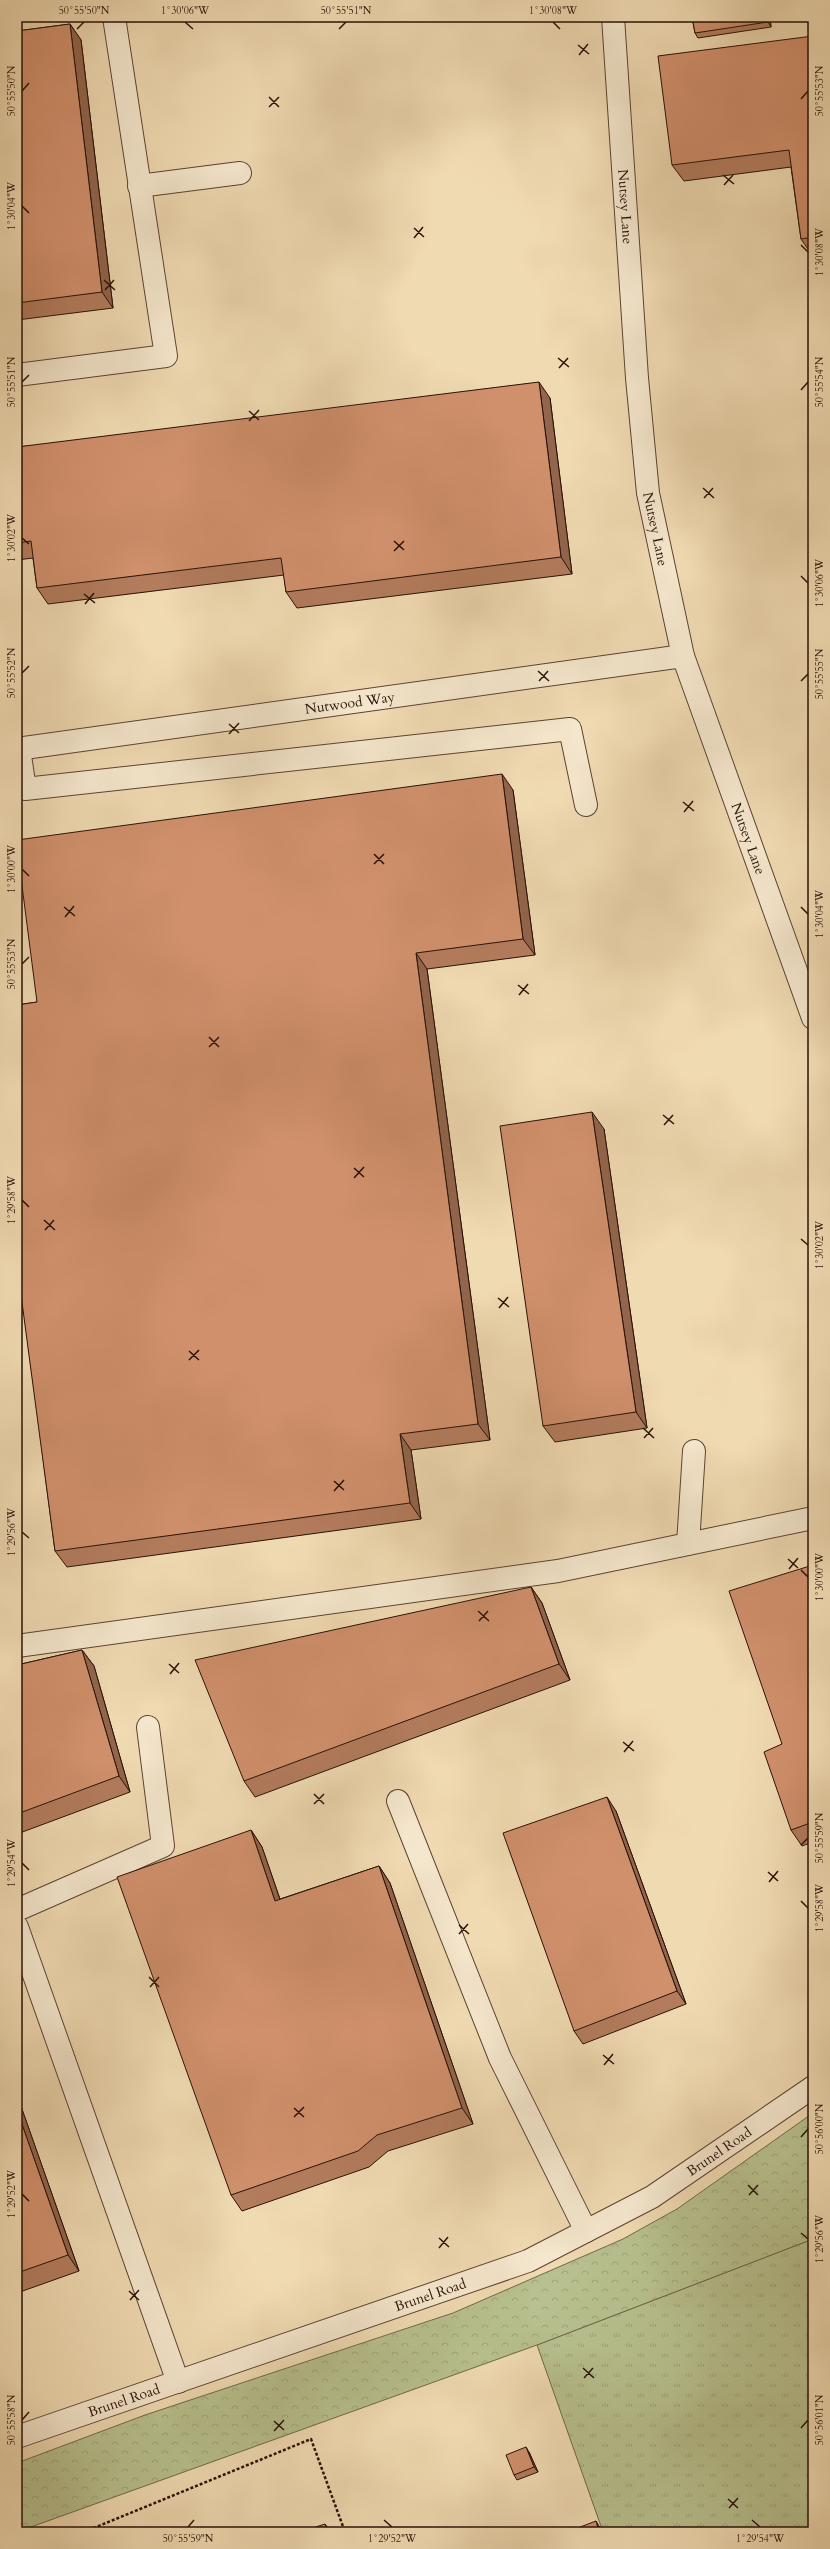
<svg xmlns="http://www.w3.org/2000/svg" width="830" height="2549" font-family="Cardo,serif">
<defs>
<pattern id="grass-tufts" width="24" height="20" patternUnits="userSpaceOnUse"><rect width="24" height="20" fill="#b7c08e"/><path d="M3 7l-1-3M5 7V3M7 7l1-3M15 17l-1-3M17 17v-4M19 17l1-3" fill="none" stroke="#9da479"/></pattern>
<pattern id="forest-crowns" width="20" height="18" patternUnits="userSpaceOnUse"><rect width="20" height="18" fill="#b7c08e"/><path d="M2 6a3 3 0 1 1 6 0M12 15a3 3 0 1 1 6 0" fill="none" stroke="#9da479"/></pattern>
</defs>
<rect width="100%" height="100%" fill="#f0dab2"/>
<filter id="stains"><feTurbulence type="fractalNoise" baseFrequency=".005" numOctaves="4"/><feColorMatrix values="0 0 0 0 .2 0 0 0 0 .09 0 0 0 0 .02 0 0 0 .5 -.17"/></filter>
<radialGradient id="worn" r=".72"><stop offset=".6" stop-color="#630" stop-opacity="0"/><stop offset="1" stop-color="#630" stop-opacity=".3"/></radialGradient>
<!-- grass -->
<path fill="url(#grass-tufts)" stroke="#70684b" d="M813 2239V2532H603L537 2345Z"/>
<!-- forest -->
<path fill="url(#forest-crowns)" stroke="#70684b" d="M813 2113V2239L537 2345 17 2532V2463L145 2415 453 2313 623 2239 677 2209Z"/>
<g fill="none" stroke-linecap="round" stroke-linejoin="round">
<!-- lane casing -->
<g stroke="#5b4332" stroke-width="24">
<g id="lane">
<path id="s1" d="M613 17 637 378 648 493 683 656 813 1018"/>
<path d="M139 186 240 173"/>
<path d="M17 375 166 356 114 17"/>
<path id="s2" d="M17 749 683 656"/>
<path d="M19 749 25 789 570 729 586 805"/>
<path d="M688 1544 694 1451"/>
<path d="M17 1646 558 1571 813 1518"/>
<path d="M398 1801 500 2058 586 2231"/>
<path d="M17 1910 163 1846 148 1727"/>
<path d="M17 1927 178 2382"/>
<path id="s3" d="M17 2437 528 2261 652 2197 813 2087"/>
</g>
</g>
<!-- path -->
<path stroke="#291108" stroke-width="2.5" stroke-dasharray="3 2" stroke-linecap="butt" d="M84 2532 311 2439 345 2532"/>
<!-- lane -->
<use href="#lane" stroke="#f5e7cd" stroke-width="22"/>
</g>
<!-- wall -->
<path fill="#b37c5d" stroke="#291108" d="M692 17H770L771 27 698 38 695 33Z
M776 17H798L778 21Z
M70 24 81 40 113 308 17 320V31Z
M813 36V255H812L801 239 791 167 684 181 672 165Z
M550 398 572 574 297 608 286 592 284 575 48 604 37 588 33 558 17 560V447Z
M513 790 535 955 427 969 490 1440 411 1450 421 1519 67 1567 55 1551 24 1312 17 1313V1005L37 1002Z
M604 1129 647 1428 555 1442 543 1426Z
M813 1565V1842L802 1846 791 1830 782 1744Z
M531 1587 542 1603 570 1680 255 1797 244 1781Z
M82 1650 94 1666 130 1792 17 1834V1665Z
M616 1811 686 2004 583 2044 574 2031Z
M251 1830 262 1847 280 1899 379 1866 390 1883 473 2124 388 2151 369 2167 242 2211 231 2195Z
M17 2095 79 2271 17 2293Z
M529 2452 538 2472 517 2480 514 2475Z"/>
<!-- shaded-wall -->
<path fill="#92654c" stroke="#291108" d="M767 17H770L771 27 768 22Z
M70 24 81 40 113 308 102 292Z
M539 382 550 398 572 574 561 557Z
M502 774 513 790 535 955 523 939Z
M416 953 427 969 490 1440 478 1424Z
M592 1112 604 1129 647 1428 636 1412Z
M400 1434 411 1450 421 1519 410 1503Z
M531 1587 542 1603 570 1680 559 1664Z
M82 1650 94 1666 130 1792 119 1776Z
M607 1797 616 1811 686 2004 677 1991Z
M251 1830 262 1847 286 1917 275 1901Z
M379 1866 390 1883 473 2124 462 2108Z
M17 2095 79 2271 68 2255 17 2110Z
M526 2447 529 2452 538 2472 534 2467Z
M596 2521 602 2531 603 2532H599Z
M325 2524 331 2532H328Z"/>
<!-- building -->
<path fill="#d0906c" stroke="#291108" d="M692 17H767L768 22 695 33Z
M70 24 102 292 17 303V31Z
M813 36V237L801 239 789 150 672 165 658 56Z
M539 382 561 557 286 592 281 558 37 588 31 541 17 543V447Z
M813 389V414L809 390Z
M502 774 523 939 416 953 478 1424 400 1434 410 1503 55 1551 21 1295H17V1005L37 1002 17 847V840Z
M592 1112 636 1412 543 1426 500 1126Z
M813 1565V1822L791 1830 764 1752 782 1744 729 1591Z
M531 1587 559 1664 244 1781 195 1660Z
M82 1650 119 1776 17 1814V1665Z
M607 1797 677 1991 574 2031 503 1833Z
M251 1830 275 1901 379 1866 462 2108 377 2135 358 2151 231 2195 117 1877Z
M17 2110 68 2255 17 2273Z
M526 2447 534 2467 514 2475 506 2455Z
M596 2521 599 2532H567Z
M325 2524 328 2532H300Z"/>
<!-- ticks -->
<path fill="none" stroke="#291108" stroke-width="1.5" d="M185 22 193 29M553 22 560 29M77 29 84 22M339 29 346 22M578 45 589 54M579 55 588 44M22 91 29 83M269 97 279 107M801 99 808 91M269 107 279 97M723 175 734 184M724 185 733 175M22 206 29 213M414 228 424 237M414 238 423 227M801 245 808 252M104 280 115 290M105 290 114 280M558 358 569 367M559 368 568 358M22 382 29 375M801 390 808 382M249 411 259 420M249 421 259 410M703 488 714 498M704 498 713 488M22 538 29 544M394 541 404 550M394 551 404 541M801 576 808 583M84 594 95 603M85 604 94 593M538 671 549 681M22 673 29 666M539 681 548 671M801 681 808 674M229 724 239 733M229 734 239 723M683 802 694 811M684 812 693 801M374 854 384 864M374 864 384 854M22 869 29 876M64 907 75 916M801 907 808 914M65 917 74 906M22 964 29 957M518 985 529 994M519 995 528 984M209 1037 219 1047M209 1047 219 1037M663 1115 674 1124M664 1125 673 1115M354 1168 364 1177M354 1178 364 1167M22 1200 29 1207M44 1220 55 1230M45 1230 54 1220M801 1239 808 1245M498 1298 509 1307M499 1308 508 1297M189 1351 199 1360M189 1360 199 1350M643 1428 654 1438M644 1438 653 1428M334 1481 344 1490M334 1491 344 1480M22 1532 29 1538M788 1559 798 1568M789 1569 798 1558M801 1570 808 1577M478 1611 489 1621M479 1621 488 1611M169 1664 179 1673M170 1674 179 1663M623 1742 634 1751M624 1752 633 1741M314 1794 324 1804M314 1804 324 1794M801 1845 808 1838M22 1863 29 1870M768 1872 778 1881M769 1882 778 1871M801 1901 808 1908M459 1925 469 1934M459 1934 468 1924M149 1977 159 1987M150 1987 159 1977M603 2055 614 2064M604 2065 613 2054M294 2108 304 2117M294 2117 304 2107M801 2137 808 2129M748 2185 758 2195M22 2194 29 2201M749 2195 758 2185M801 2233 808 2239M439 2238 449 2247M439 2248 448 2237M129 2291 139 2300M130 2300 139 2290M583 2368 594 2378M584 2378 593 2368M22 2420 29 2412M274 2421 284 2430M801 2428 808 2420M274 2431 284 2420M728 2499 738 2508M729 2508 738 2498M384 2520 392 2527M752 2520 760 2527M188 2527 194 2520"/>
<g text-anchor="middle" dominant-baseline="central" stroke-width="3" stroke-linejoin="round" paint-order="stroke">
<!-- street labels -->
<g font-size="14" fill="#291108" stroke="#f5e7cd">
<text stroke="none"><textPath href="#s1" startOffset="190">Nutsey Lane</textPath></text>
<text stroke="none"><textPath href="#s1" startOffset="514">Nutsey Lane</textPath></text>
<text stroke="none"><textPath href="#s2" startOffset="336">Nutwood Way</textPath></text>
<text stroke="none"><textPath href="#s1" startOffset="838">Nutsey Lane</textPath></text>
<text stroke="none"><textPath href="#s3" startOffset="761">Brunel Road</textPath></text>
<text stroke="none"><textPath href="#s3" startOffset="437">Brunel Road</textPath></text>
<text stroke="none"><textPath href="#s3" startOffset="113">Brunel Road</textPath></text>
</g>
</g>
<!-- margin -->
<rect width="830" height="2549" fill="none" stroke="#f0dab2" stroke-width="44"/>
<rect x="22" y="22" width="786" height="2505" fill="none" stroke="#291108" stroke-width="1.5"/>
<g font-size="10" text-anchor="middle" fill="#291108">
<text x="84" y="14">50°55'50"N</text>
<text x="185" y="14">1°30'06"W</text>
<text x="346" y="14">50°55'51"N</text>
<text x="553" y="14">1°30'08"W</text>
<text transform="translate(11 91) rotate(-90)" y="4">50°55'50"N</text>
<text transform="translate(819 91) rotate(-90)" y="4">50°55'53"N</text>
<text transform="translate(11 206) rotate(-90)" y="4">1°30'04"W</text>
<text transform="translate(819 252) rotate(-90)" y="4">1°30'08"W</text>
<text transform="translate(11 382) rotate(-90)" y="4">50°55'51"N</text>
<text transform="translate(819 382) rotate(-90)" y="4">50°55'54"N</text>
<text transform="translate(11 538) rotate(-90)" y="4">1°30'02"W</text>
<text transform="translate(819 583) rotate(-90)" y="4">1°30'06"W</text>
<text transform="translate(11 673) rotate(-90)" y="4">50°55'52"N</text>
<text transform="translate(819 674) rotate(-90)" y="4">50°55'55"N</text>
<text transform="translate(11 869) rotate(-90)" y="4">1°30'00"W</text>
<text transform="translate(819 914) rotate(-90)" y="4">1°30'04"W</text>
<text transform="translate(11 964) rotate(-90)" y="4">50°55'53"N</text>
<text transform="translate(11 1200) rotate(-90)" y="4">1°29'58"W</text>
<text transform="translate(819 1245) rotate(-90)" y="4">1°30'02"W</text>
<text transform="translate(11 1532) rotate(-90)" y="4">1°29'56"W</text>
<text transform="translate(819 1577) rotate(-90)" y="4">1°30'00"W</text>
<text transform="translate(819 1838) rotate(-90)" y="4">50°55'59"N</text>
<text transform="translate(11 1863) rotate(-90)" y="4">1°29'54"W</text>
<text transform="translate(819 1908) rotate(-90)" y="4">1°29'58"W</text>
<text transform="translate(819 2129) rotate(-90)" y="4">50°56'00"N</text>
<text transform="translate(11 2194) rotate(-90)" y="4">1°29'52"W</text>
<text transform="translate(819 2239) rotate(-90)" y="4">1°29'56"W</text>
<text transform="translate(11 2420) rotate(-90)" y="4">50°55'58"N</text>
<text transform="translate(819 2420) rotate(-90)" y="4">50°56'01"N</text>
<text x="188" y="2542">50°55'59"N</text>
<text x="392" y="2542">1°29'52"W</text>
<text x="760" y="2542">1°29'54"W</text>
</g>
<rect width="100%" height="100%" filter="url(#stains)"/>
<rect width="100%" height="100%" fill="url(#worn)"/>
</svg>
